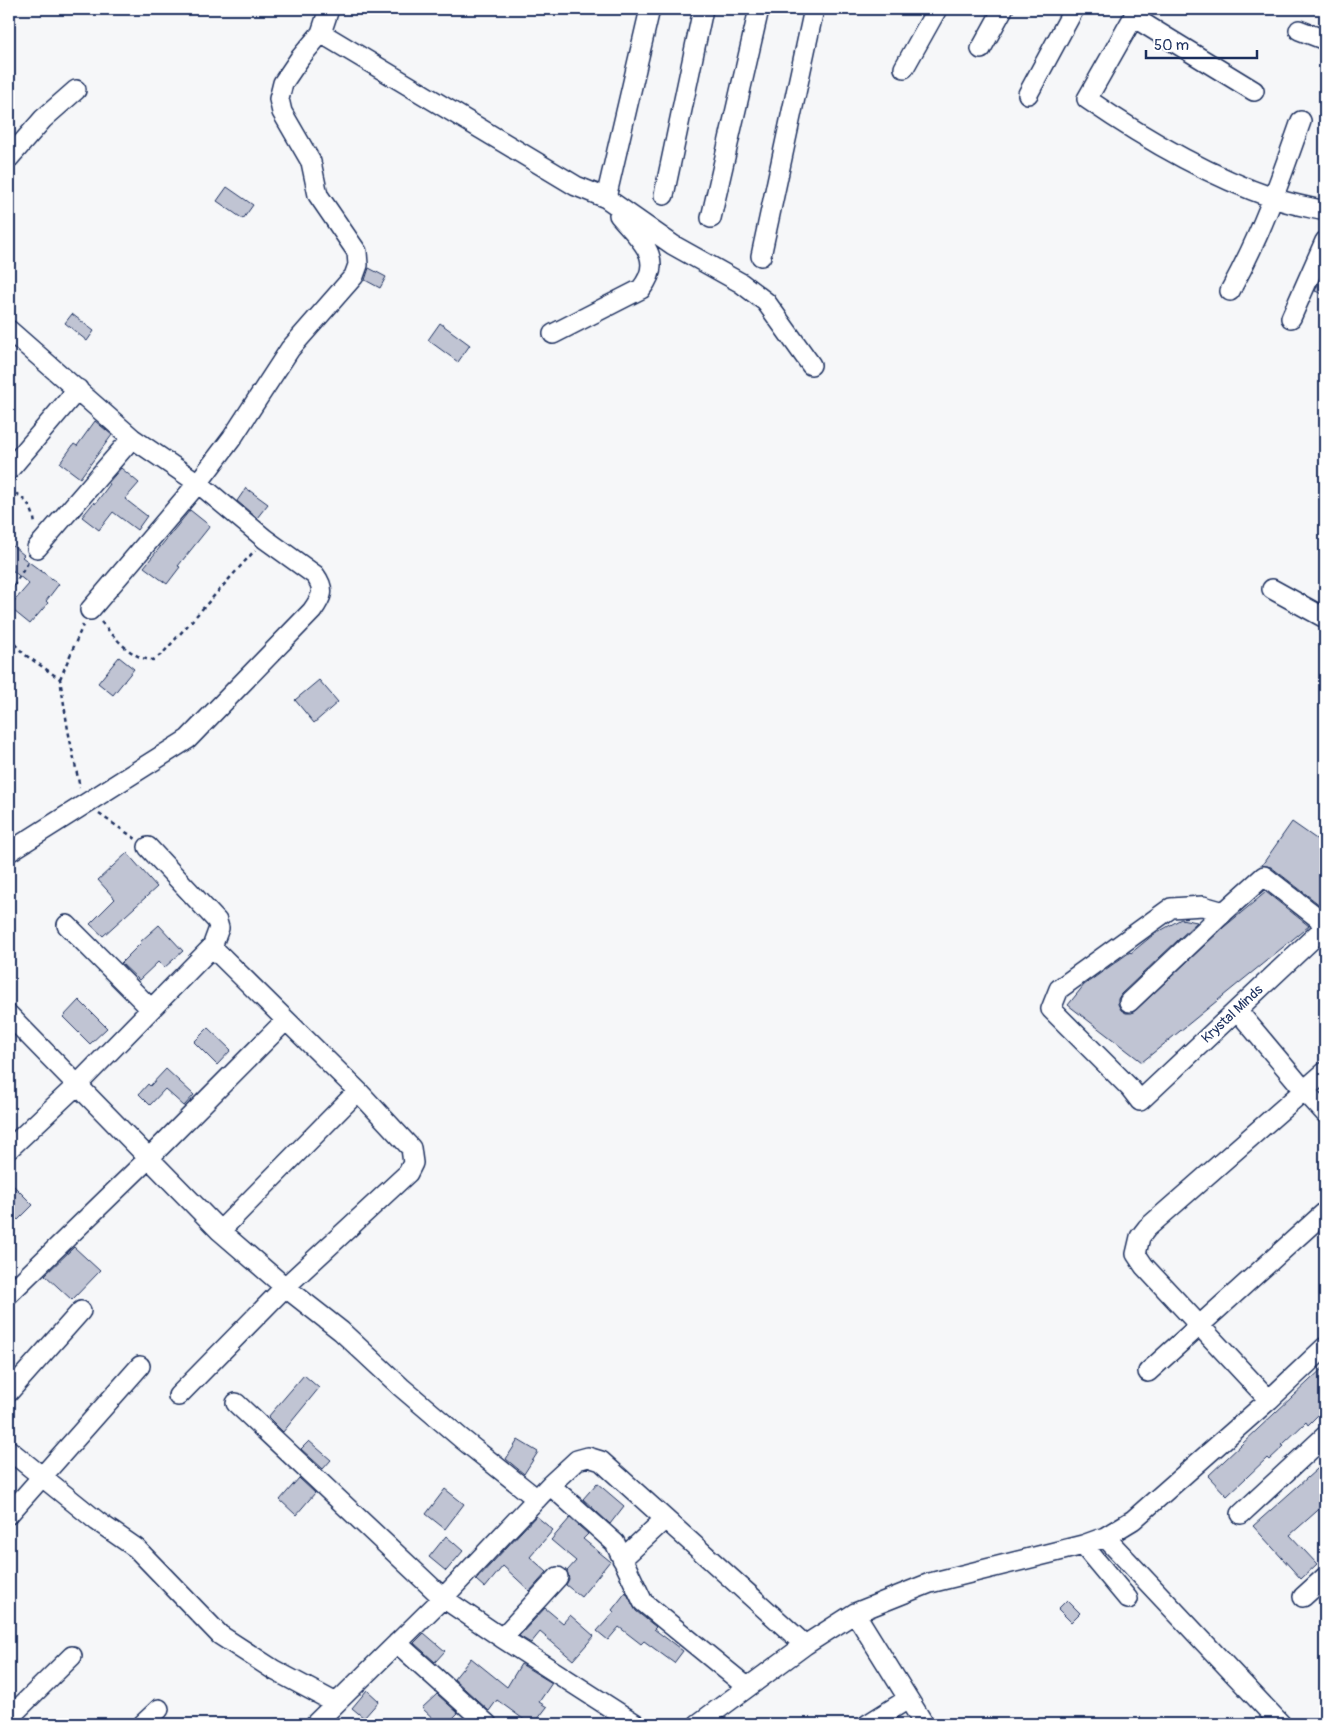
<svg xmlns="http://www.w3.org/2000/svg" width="1334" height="1733" font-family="Pangolin,sans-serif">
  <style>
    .building { fill: #c0c4d3; stroke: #1b2f5e }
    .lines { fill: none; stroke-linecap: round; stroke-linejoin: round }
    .minor-casing { stroke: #1b2f5e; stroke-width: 22 }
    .path { stroke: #1b2f5e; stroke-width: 2.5; stroke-dasharray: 4 4; stroke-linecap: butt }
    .minor { stroke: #fff; stroke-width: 19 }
    .labels { text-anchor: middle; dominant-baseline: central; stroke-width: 5; stroke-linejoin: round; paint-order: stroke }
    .street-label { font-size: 14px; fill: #1b2f5e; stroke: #fff }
  </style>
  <rect width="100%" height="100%" fill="#f6f7f9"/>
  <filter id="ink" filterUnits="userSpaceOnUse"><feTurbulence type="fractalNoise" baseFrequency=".02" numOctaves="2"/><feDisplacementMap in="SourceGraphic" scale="10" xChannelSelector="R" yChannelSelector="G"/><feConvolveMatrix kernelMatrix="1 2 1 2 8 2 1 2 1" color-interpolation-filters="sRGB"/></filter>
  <g filter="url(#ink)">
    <path class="building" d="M227 187 253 205 243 219 217 201Z
      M369 268 386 277 380 288 365 280Z
      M1325 268V295L1315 291Z
      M72 314 94 331 87 341 65 323Z
      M440 323 470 345 458 362 428 340Z
      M95 421 112 435 80 478 60 463 74 444 77 446Z
      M121 468 139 483 125 499 147 516 137 530 113 512 99 530 82 517 94 502 95 504 110 484 108 483Z
      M246 488 268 504 257 518 237 501Z
      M190 510 210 526 178 566 180 567 167 584 144 567Z
      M9 543 24 555 22 557 59 584 46 601 48 603 30 624 9 607 29 584 12 570 9 573Z
      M119 657 134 669 113 695 98 683Z
      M319 680 338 702 314 723 295 700Z
      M1292 822 1325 845V909L1271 867 1262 865Z
      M127 853 157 887 103 936 90 924 115 899 98 880Z
      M1266 892 1309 926 1142 1062 1068 1005 1084 985 1130 952 1131 953 1153 935 1181 919 1197 922 1121 994 1118 999V1004L1121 1010 1126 1013H1132L1136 1010 1224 927Z
      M159 925 183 951 164 968 158 962 139 980 121 963 141 943 140 942Z
      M79 1000 107 1028 90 1044 63 1017Z
      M208 1028 231 1050 217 1065 194 1042Z
      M166 1069 194 1095 184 1106 165 1089 150 1105 139 1094 148 1084 150 1086Z
      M9 1181 33 1205 18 1220 9 1211Z
      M74 1247 100 1271 72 1300 45 1275Z
      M1325 1366V1408L1308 1425 1306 1422 1282 1445 1284 1446 1269 1460 1267 1458 1227 1496 1208 1476Z
      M304 1375 319 1388 283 1432 268 1417Z
      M518 1440 538 1452 524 1474 506 1459Z
      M309 1441 331 1460 323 1469 301 1449Z
      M1325 1462V1504L1290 1535 1317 1564 1301 1579 1253 1526Z
      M299 1478 315 1493 296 1515 280 1500Z
      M597 1483 624 1506 610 1524 583 1499Z
      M445 1489 464 1504 445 1529 426 1514Z
      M536 1516 553 1530 530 1557 547 1572 530 1591 503 1566 485 1588 476 1580Z
      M570 1518 588 1534 583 1539 610 1561 581 1597 566 1585 569 1579 567 1571 576 1561 551 1540Z
      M446 1536 463 1551 446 1571 429 1557Z
      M626 1592 636 1611 656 1627 654 1629 683 1651 674 1663 644 1641 641 1644 619 1627 608 1640 597 1631 614 1612 612 1610Z
      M1067 1600 1080 1613 1071 1622 1058 1609Z
      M545 1608 563 1623 570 1615 594 1636 573 1660 540 1632 531 1643 519 1636Z
      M424 1633 445 1651 435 1662 414 1643Z
      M471 1658 507 1687 521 1664 552 1683 539 1702 547 1707 534 1724H530L497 1700 489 1711 454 1679Z
      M367 1690 379 1701 364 1718 352 1708Z
      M437 1694 458 1713 447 1724H439L422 1708Z"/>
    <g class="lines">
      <g class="minor-casing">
        <path id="minor" d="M1138 9 1087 99C1145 139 1207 175 1273 198 1290 204 1308 207 1325 211
          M1133 17 1254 91
          M1299 30 1325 40
          M321 33 576 186 606 198 673 245 741 283 766 302 811 365
          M981 49 1003 9
          M904 68 937 9
          M1028 94 1074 9
          M9 158 43 119 76 90
          M664 195 703 9
          M606 198 650 9
          M711 218 759 9
          M761 256 814 9
          M1230 291C1261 235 1280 181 1301 121
          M1291 318 1325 241
          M9 330 132 438 198 483 265 539 315 575C326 590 322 597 312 611L188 739 9 852
          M553 334 641 289C666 258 639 239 619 215
          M9 470 78 389
          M37 548 132 438
          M1272 589 1325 618
          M90 610 198 483 232 438 290 349 354 276 358 265 357 252 318 195 311 162 282 112 279 99 283 83 300 58 321 33 329 9
          M1264 876 1318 918 1324 928 1140 1101 1130 1088 1051 1009 1059 989 1171 908 1203 906 1224 912Z
          M67 925 151 1009
          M1129 1002 1224 912
          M1237 1010 1304 1090 1325 1113
          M9 1015 220 1231 285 1287 341 1331 401 1387 462 1439 537 1499
          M9 1149 77 1085 212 947 219 928 217 921 148 847
          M220 1231 358 1091
          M9 1294 148 1159 286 1020
          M1148 1372 1325 1212
          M9 1392 81 1311
          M178 1396 285 1287 408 1173 413 1163 411 1148 358 1091 212 947
          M1269 1400 1144 1266 1136 1254 1140 1237 1147 1228 1325 1072
          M236 1403 443 1598 502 1638 636 1724
          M9 1450 97 1521 136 1548 220 1635 274 1670 336 1703
          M550 1485 615 1543 643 1602 747 1687
          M9 1514 140 1366
          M1241 1514 1325 1436
          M1105 1537 1281 1724
          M1083 1545 1128 1599
          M622 1559 665 1519
          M1303 1597 1325 1577
          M855 1613 924 1724
          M502 1638 558 1577
          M397 1643 487 1724
          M9 1718 72 1656
          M143 1724 159 1709
          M315 1724 443 1598 550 1485 577 1460 588 1457 601 1461 805 1645
          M698 1724 805 1645 855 1613 930 1583 1083 1545 1105 1537 1133 1520 1269 1400 1325 1347
          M868 1724 908 1699"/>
      </g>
      <path class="path" d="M9 489C25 499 33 505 35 525
        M9 593 29 561
        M101 622C116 638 131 659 153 660L163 653 255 550
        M9 638 24 654 60 679 68 730 80 788
        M60 679 83 625
        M99 814 136 839"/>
      <use href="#minor" class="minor"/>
    </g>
  </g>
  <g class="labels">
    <g class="street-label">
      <text transform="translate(1232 1014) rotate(-43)">Krystal Minds</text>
    </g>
  </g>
  <rect width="1334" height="1733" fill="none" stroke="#fff" stroke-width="30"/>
  <rect x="15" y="15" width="1304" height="1703" fill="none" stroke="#1b2f5e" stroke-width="2" filter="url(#ink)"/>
  <path d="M1146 50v8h111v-8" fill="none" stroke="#1b2f5e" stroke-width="2.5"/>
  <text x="1154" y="50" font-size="15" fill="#1b2f5e" stroke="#ffffff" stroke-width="4" paint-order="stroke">50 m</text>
</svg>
